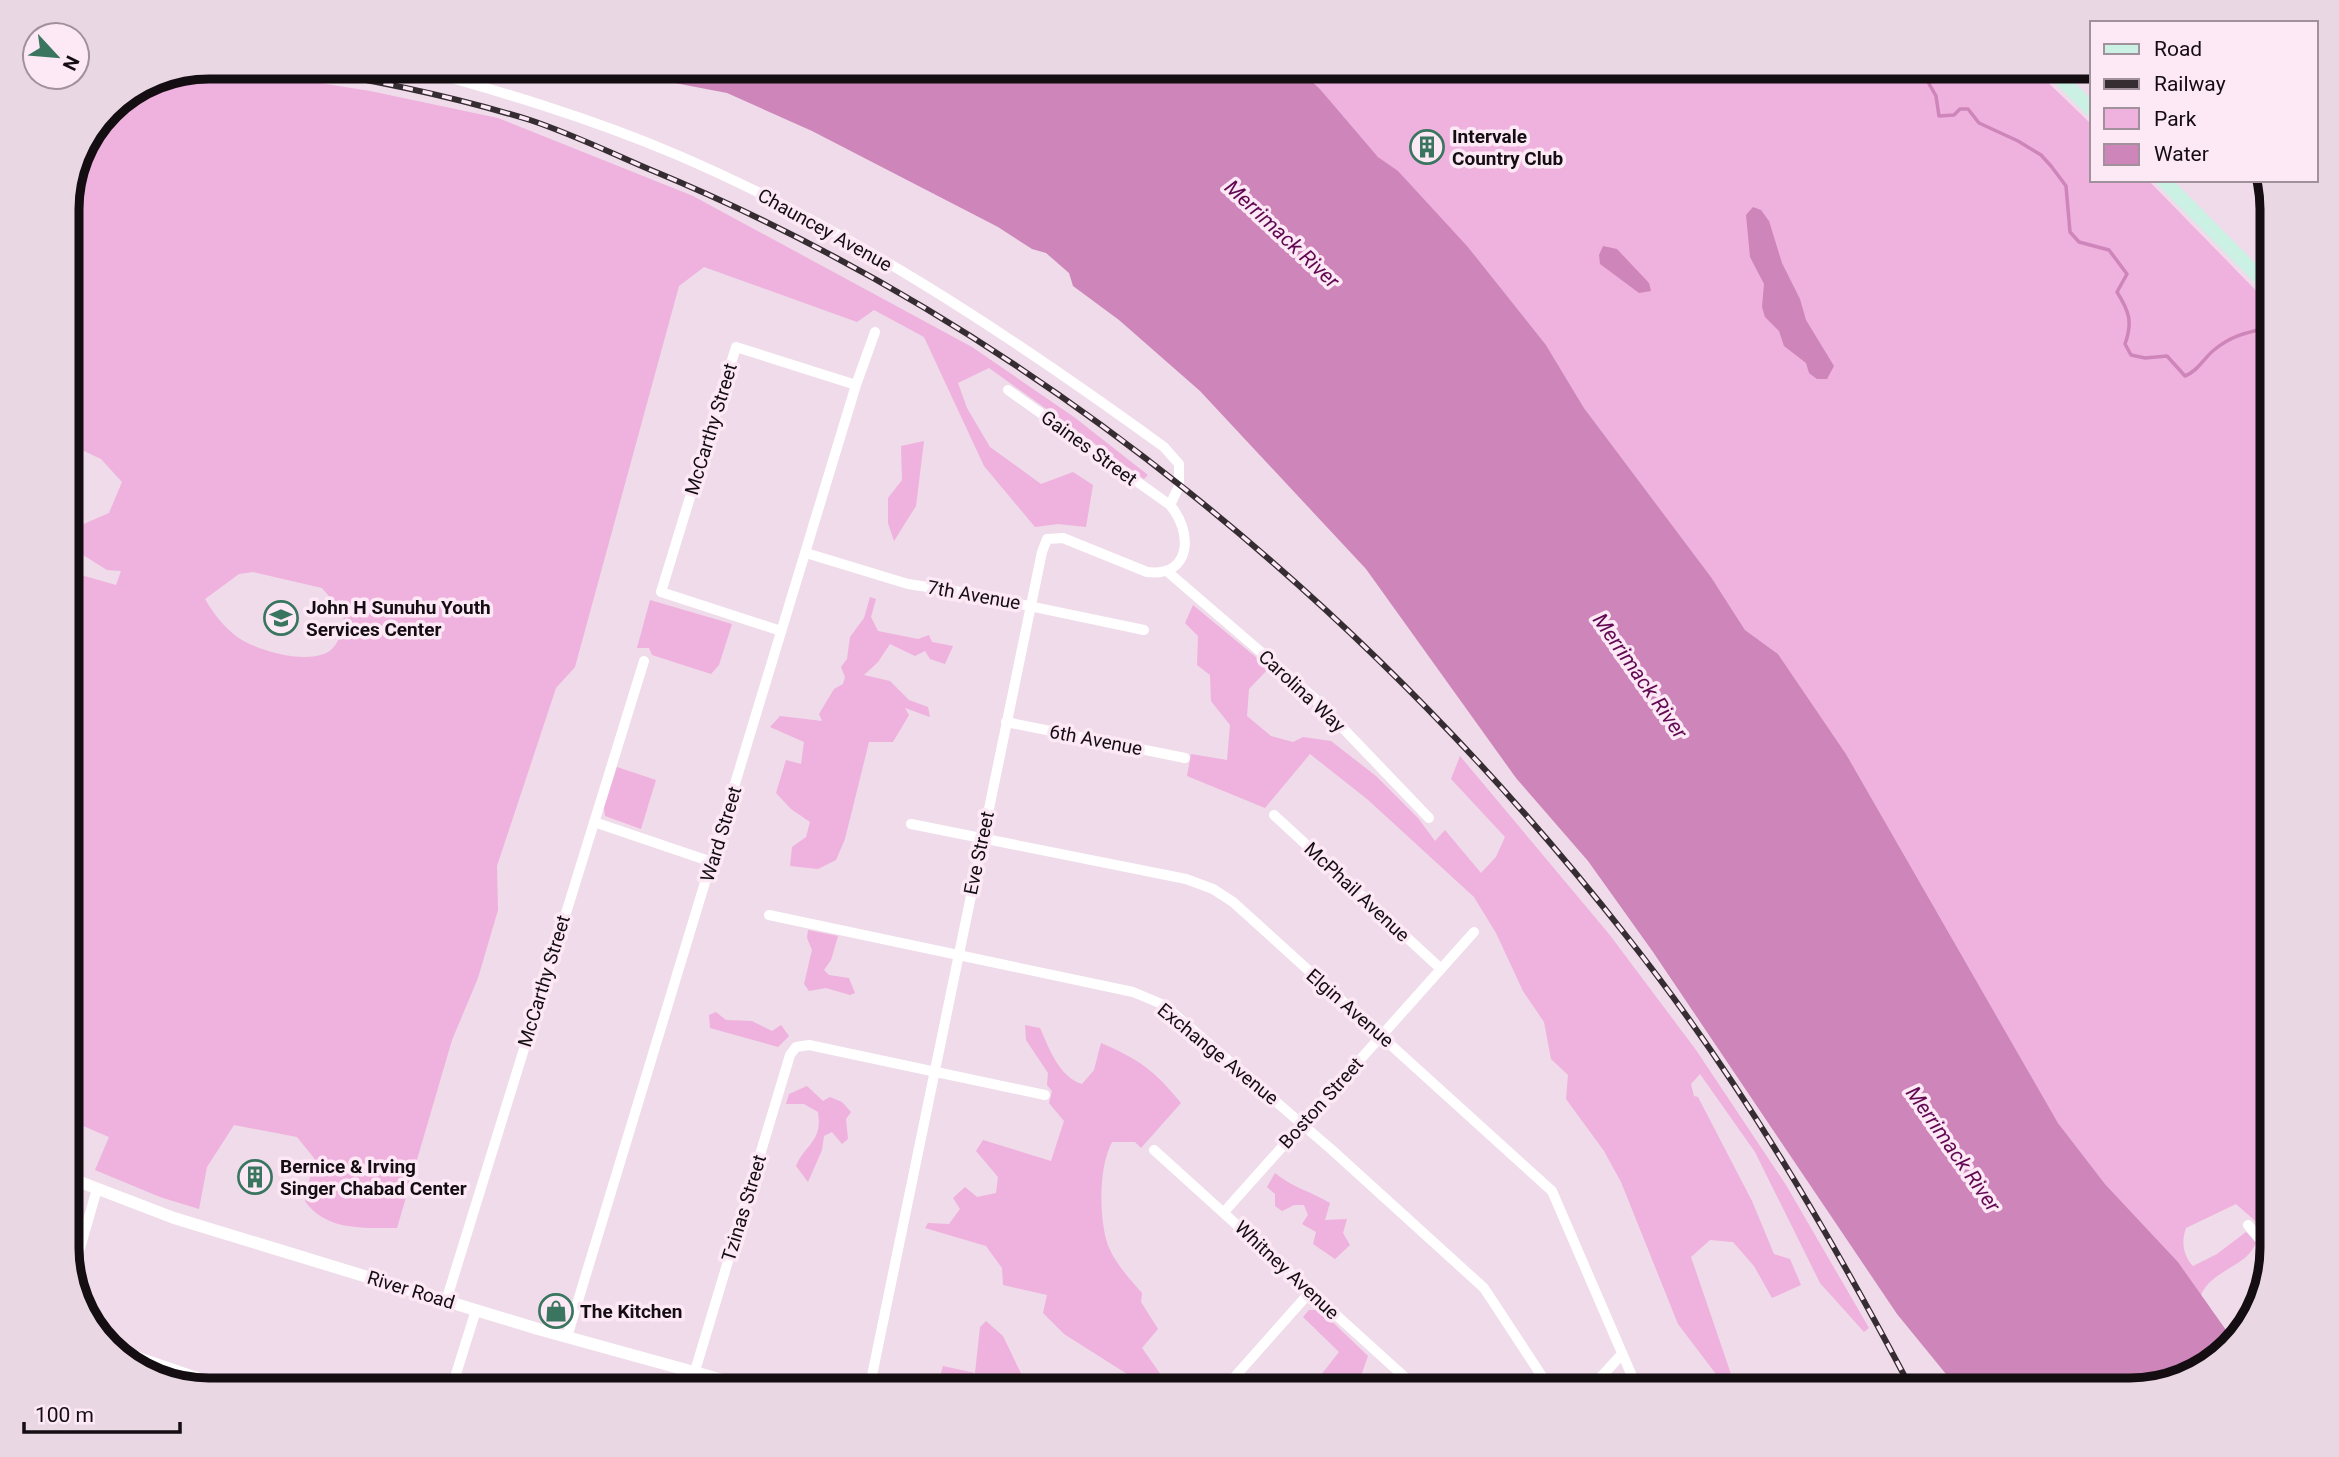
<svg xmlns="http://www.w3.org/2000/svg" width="2339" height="1457" font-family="Roboto,sans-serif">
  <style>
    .green { fill: #efb1dd; fill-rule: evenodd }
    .water { fill: #ce86ba }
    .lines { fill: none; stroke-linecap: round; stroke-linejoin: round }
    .stream { stroke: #ce86ba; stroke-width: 3.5 }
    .minor { stroke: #fff; stroke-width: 10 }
    .tertiary { stroke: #fff; stroke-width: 12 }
    .secondary { stroke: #caf1e4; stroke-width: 14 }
    .rail-casing { stroke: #362d33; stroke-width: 6 }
    .rail { stroke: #fde9f6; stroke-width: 3.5; stroke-dasharray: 10; stroke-linecap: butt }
    .labels { text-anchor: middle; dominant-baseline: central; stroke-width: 7; stroke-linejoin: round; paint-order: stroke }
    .poi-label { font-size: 19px; font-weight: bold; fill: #140d12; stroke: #fde9f6; text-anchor: start }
    .street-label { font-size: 19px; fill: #140d12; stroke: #fde9f6 }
    .water-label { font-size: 21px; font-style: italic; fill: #610851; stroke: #fde9f6 }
    .rim { fill: none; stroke: #140d12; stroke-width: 9 }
  </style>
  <rect width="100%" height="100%" fill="#efdbe9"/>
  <path class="green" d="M1296 67H2032L2092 125V180H2148L2272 307V1071L2270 1082 2272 1238 2270 1240 2261 1226 2236 1204 2186 1228C2181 1241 2183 1256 2193 1266L2217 1254 2246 1232 2256 1242C2248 1267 2212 1269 2201 1295L2178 1262 2105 1184 2058 1123 1846 754 1778 654 1745 630 1711 577 1584 408 1546 345 1468 247 1398 172 1378 157 1320 89Z
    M196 69 264 74 370 91 498 118 693 196 972 347 1074 417 1148 475 1144 479 989 368 958 383 967 408 990 447 1041 484 1073 472 1093 485 1086 527 1058 524 1035 527 984 466 924 337 874 310 857 322 704 267 679 286 575 667 556 688 497 866 498 910 478 978 452 1040 397 1228C365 1228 325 1231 305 1201L314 1158 297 1137 234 1125 207 1167 199 1209 160 1197 95 1170 109 1137 69 1120 79 1097 67 1092V571L116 585 121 571 107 570 67 545V525L79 526 109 513 122 482 101 459 67 443V200L77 154 108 108 155 77ZM253 572 322 588 344 614C343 626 341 640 332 649 313 667 255 651 236 636 223 626 213 613 205 599L239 574Z
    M924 441 916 506 894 541 888 523V498L902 480 901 446Z
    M870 597 876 599 871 617 878 631 918 639 929 635 932 642 953 646 945 664 930 659 925 651 915 656 890 644 878 662 864 675 890 681 909 700 928 707 930 717 905 708 909 715 893 742H869L845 839 836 860 818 869 790 866 792 847 806 837 810 822 791 809 776 793 786 760 801 764 804 742 770 727 780 716 822 721 819 714 834 689 843 684 845 677 841 667 847 659 850 637 864 618Z
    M650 600 732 624 719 665 711 674 652 655 649 648H637Z
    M1193 605 1269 668 1249 689 1247 716 1271 736 1293 742 1303 737 1331 741 1376 776 1418 818 1435 841 1445 830 1481 873 1496 857 1505 837 1451 779 1460 756 1609 934 1696 1050 1786 1185 1869 1328 1864 1332 1820 1283 1755 1152 1700 1074 1691 1084 1694 1096 1698 1097 1752 1201 1774 1254 1790 1259 1801 1285 1772 1298 1754 1266 1733 1242 1710 1240 1691 1257 1732 1377 1742 1390H1728L1678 1324 1621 1182 1604 1151 1566 1099 1568 1075 1551 1059 1544 1022 1523 991 1496 933 1474 897 1367 799 1310 754 1265 808 1187 776 1191 754 1227 760 1230 725 1211 701 1210 675 1197 665 1198 636 1185 623Z
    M617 767 656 780 641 829 605 816 604 808Z
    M808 930 838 936 831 960 824 970 829 975 849 978 855 993 850 995 826 988 809 991 804 984 812 950 807 938Z
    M716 1012 726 1020 752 1021 772 1031 781 1025 789 1036 778 1047 710 1028 709 1015Z
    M1025 1025 1040 1028C1049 1048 1059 1077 1082 1084L1094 1070 1101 1043C1140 1060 1154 1070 1181 1103L1141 1148 1135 1142H1112C1099 1167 1099 1211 1106 1239 1111 1259 1129 1278 1142 1293L1141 1302 1158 1329 1142 1348 1164 1379 1184 1385 1188 1390H1141L1135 1379 1064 1334 1043 1313 1047 1295 1003 1285 1002 1268 986 1246 925 1228 928 1223 949 1224 960 1209 953 1198 965 1187 977 1197 996 1193 998 1177 976 1151 983 1140 1051 1161 1064 1121 1049 1103 1052 1091 1047 1085 1048 1073 1026 1040Z
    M807 1086 823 1101 830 1097 842 1102 851 1112 846 1119 848 1139 842 1144 832 1132 824 1136 822 1150 808 1182 796 1166C805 1144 823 1142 818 1112L804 1104H786L789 1094Z
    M1275 1173C1291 1187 1312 1192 1330 1203L1325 1220 1347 1219 1343 1233 1350 1245 1335 1259 1313 1244 1316 1232 1302 1224 1308 1215 1304 1205H1294L1282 1211 1275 1206V1194L1267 1187Z
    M1309 1310H1320L1368 1356 1356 1390H1327L1317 1380 1339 1352 1303 1317Z
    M986 1321 1003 1336 1029 1390H940L937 1385 943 1366 975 1373 980 1327Z"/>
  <path class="water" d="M591 67H1296L1320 89 1378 157 1398 171 1468 247 1546 345 1584 408 1711 577 1745 630 1778 654 1846 754 2058 1123 2105 1184 2178 1262 2233 1340 2202 1371 2131 1390H1959L1897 1314 1653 952 1588 861 1516 778 1366 569 1200 391 1119 320 1073 286 1069 273 1046 253 1032 249 998 227 812 131 727 93Z
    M1753 207 1761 210 1769 221 1782 263 1800 299 1806 320 1834 366 1827 379H1817L1809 373 1806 363 1784 346 1779 331 1765 317 1762 307 1764 284 1750 257 1746 215Z
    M1603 246 1617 249 1649 283 1651 291 1639 293 1600 264 1599 255Z"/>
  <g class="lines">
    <path class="stream" d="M1919 66 1936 96 1939 116 1954 115 1960 109H1968L1979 123 2018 141 2041 155 2051 166 2066 186 2070 232 2079 242 2109 250 2127 274 2117 292C2129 311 2133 322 2125 344L2131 355 2145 358 2167 356 2185 376C2198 371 2204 358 2214 350 2233 334 2250 332 2272 327"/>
    <path class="minor" d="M409 66C499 91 588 117 675 154 849 228 1011 336 1164 447L1179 464V486L1170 505C1193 532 1192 577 1147 572L1063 538 1047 539 1042 552 869 1390
      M1008 390 1170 505
      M806 553 908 584 967 593 1144 630
      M1168 572 1313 697 1429 818
      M781 631 661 592 736 347 856 385
      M1006 722 1185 758
      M1274 815 1441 969
      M594 822 712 862
      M911 824 1186 879 1213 889 1233 902 1552 1191 1638 1390
      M769 915 1133 992 1164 1005 1332 1150 1484 1288 1551 1390
      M1154 1150 1419 1390
      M1224 1212 1474 932
      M2248 1225 2271 1253
      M72 1276 97 1189
      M446 1301 644 661
      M567 1337 856 385 875 332
      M115 1349 235 1390
      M695 1371 790 1055 796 1047 809 1045 1045 1095
      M1232 1381 1243 1390
      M451 1390 476 1310
      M1223 1390 1310 1292
      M1589 1390 1622 1354"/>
    <path class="tertiary" d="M67 1177 174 1218 538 1329 759 1390"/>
    <path class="secondary" d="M2048 66 2092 110
      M2163 180 2272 290"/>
    <g class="rail-casing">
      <path id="rail" d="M285 66C369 79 449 95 530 120 572 134 611 153 651 170 1036 329 1372 612 1628 938 1739 1078 1829 1233 1912 1390"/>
    </g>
    <use href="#rail" class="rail"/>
  </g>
  <defs>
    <g id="building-ring" transform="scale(1.75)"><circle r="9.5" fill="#fde9f6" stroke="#39755f" stroke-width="1.5"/><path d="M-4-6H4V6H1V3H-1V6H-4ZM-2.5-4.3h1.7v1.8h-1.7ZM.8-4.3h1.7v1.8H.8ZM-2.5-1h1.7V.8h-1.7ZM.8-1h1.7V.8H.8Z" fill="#39755f"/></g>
    <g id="school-ring" transform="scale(1.75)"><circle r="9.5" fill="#fde9f6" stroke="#39755f" stroke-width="1.5"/><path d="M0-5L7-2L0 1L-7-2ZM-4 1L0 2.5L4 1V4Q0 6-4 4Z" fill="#39755f"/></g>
    <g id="shop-ring" transform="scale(1.75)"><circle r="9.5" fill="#fde9f6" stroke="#39755f" stroke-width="1.5"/><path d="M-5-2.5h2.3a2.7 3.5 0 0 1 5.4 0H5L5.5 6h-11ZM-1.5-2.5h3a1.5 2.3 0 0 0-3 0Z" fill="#39755f"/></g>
  </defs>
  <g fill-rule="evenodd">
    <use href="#building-ring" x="1427" y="147"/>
    <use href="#school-ring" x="281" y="618"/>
    <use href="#building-ring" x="255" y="1177"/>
    <use href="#shop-ring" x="556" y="1311"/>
  </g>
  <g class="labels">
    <g class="poi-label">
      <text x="1452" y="136">Intervale<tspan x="1452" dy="22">Country Club</tspan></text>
      <text x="306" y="607">John H Sunuhu Youth<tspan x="306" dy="22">Services Center</tspan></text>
      <text x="280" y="1166">Bernice &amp; Irving<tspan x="280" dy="22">Singer Chabad Center</tspan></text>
      <text x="580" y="1311">The Kitchen</text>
    </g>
    <g class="street-label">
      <text transform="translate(825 230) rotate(29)">Chauncey Avenue</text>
      <text transform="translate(711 429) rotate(-73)">McCarthy Street</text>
      <text transform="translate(1089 448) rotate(36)">Gaines Street</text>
      <text transform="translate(974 595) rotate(10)">7th Avenue</text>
      <text transform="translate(1302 691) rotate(43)">Carolina Way</text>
      <text transform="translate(1096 740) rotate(11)">6th Avenue</text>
      <text transform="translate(721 834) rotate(-73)">Ward Street</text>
      <text transform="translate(979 853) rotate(-78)">Eve Street</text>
      <text transform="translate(1357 892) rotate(43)">McPhail Avenue</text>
      <text transform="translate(544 981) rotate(-73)">McCarthy Street</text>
      <text transform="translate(1350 1008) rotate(41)">Elgin Avenue</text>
      <text transform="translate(1218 1054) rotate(39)">Exchange Avenue</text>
      <text transform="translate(1321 1103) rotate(-48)">Boston Street</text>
      <text transform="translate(744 1208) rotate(-73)">Tzinas Street</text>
      <text transform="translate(1287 1270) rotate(43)">Whitney Avenue</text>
      <text transform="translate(411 1290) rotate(17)">River Road</text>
    </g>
    <g class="water-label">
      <text transform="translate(1282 234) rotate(43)">Merrimack River</text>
      <text transform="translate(1640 676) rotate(55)">Merrimack River</text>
      <text transform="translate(1953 1149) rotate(55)">Merrimack River</text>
    </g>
  </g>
  <path d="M0 0H2339V1457H0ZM209 79H2130A130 130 0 0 1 2260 209V1248A130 130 0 0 1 2130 1378H209A130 130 0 0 1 79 1248V209A130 130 0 0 1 209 79Z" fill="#ead7e4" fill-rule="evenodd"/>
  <path class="rim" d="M209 79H2130A130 130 0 0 1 2260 209V1248A130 130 0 0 1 2130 1378H209A130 130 0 0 1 79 1248V209A130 130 0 0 1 209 79Z"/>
  <rect x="2090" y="21" width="228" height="161" fill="#fde9f6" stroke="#a0919b" stroke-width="2"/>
  <rect x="2104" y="44" width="35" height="10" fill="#caf1e4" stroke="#a0919b" stroke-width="2"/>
  <text x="2154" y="56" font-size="21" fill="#140d12">Road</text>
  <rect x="2104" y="79" width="35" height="10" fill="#362d33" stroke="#a0919b" stroke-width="2"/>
  <text x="2154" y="91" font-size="21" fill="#140d12">Railway</text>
  <rect x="2104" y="108" width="35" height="21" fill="#efb1dd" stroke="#a0919b" stroke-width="2"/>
  <text x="2154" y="126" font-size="21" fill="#140d12">Park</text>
  <rect x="2104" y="144" width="35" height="21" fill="#ce86ba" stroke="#a0919b" stroke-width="2"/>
  <text x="2154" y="161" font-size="21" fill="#140d12">Water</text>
  <g transform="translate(56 56) rotate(116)"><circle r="33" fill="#fde9f6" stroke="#a0919b" stroke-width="2"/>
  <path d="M0-5L12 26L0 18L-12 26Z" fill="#39755f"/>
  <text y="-10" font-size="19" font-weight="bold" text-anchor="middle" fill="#140d12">N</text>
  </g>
  <path d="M24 1422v10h156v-10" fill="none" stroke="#140d12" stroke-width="3.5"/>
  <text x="35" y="1422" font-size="21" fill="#140d12" stroke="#fde9f6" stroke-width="5" paint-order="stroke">100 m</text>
</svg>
